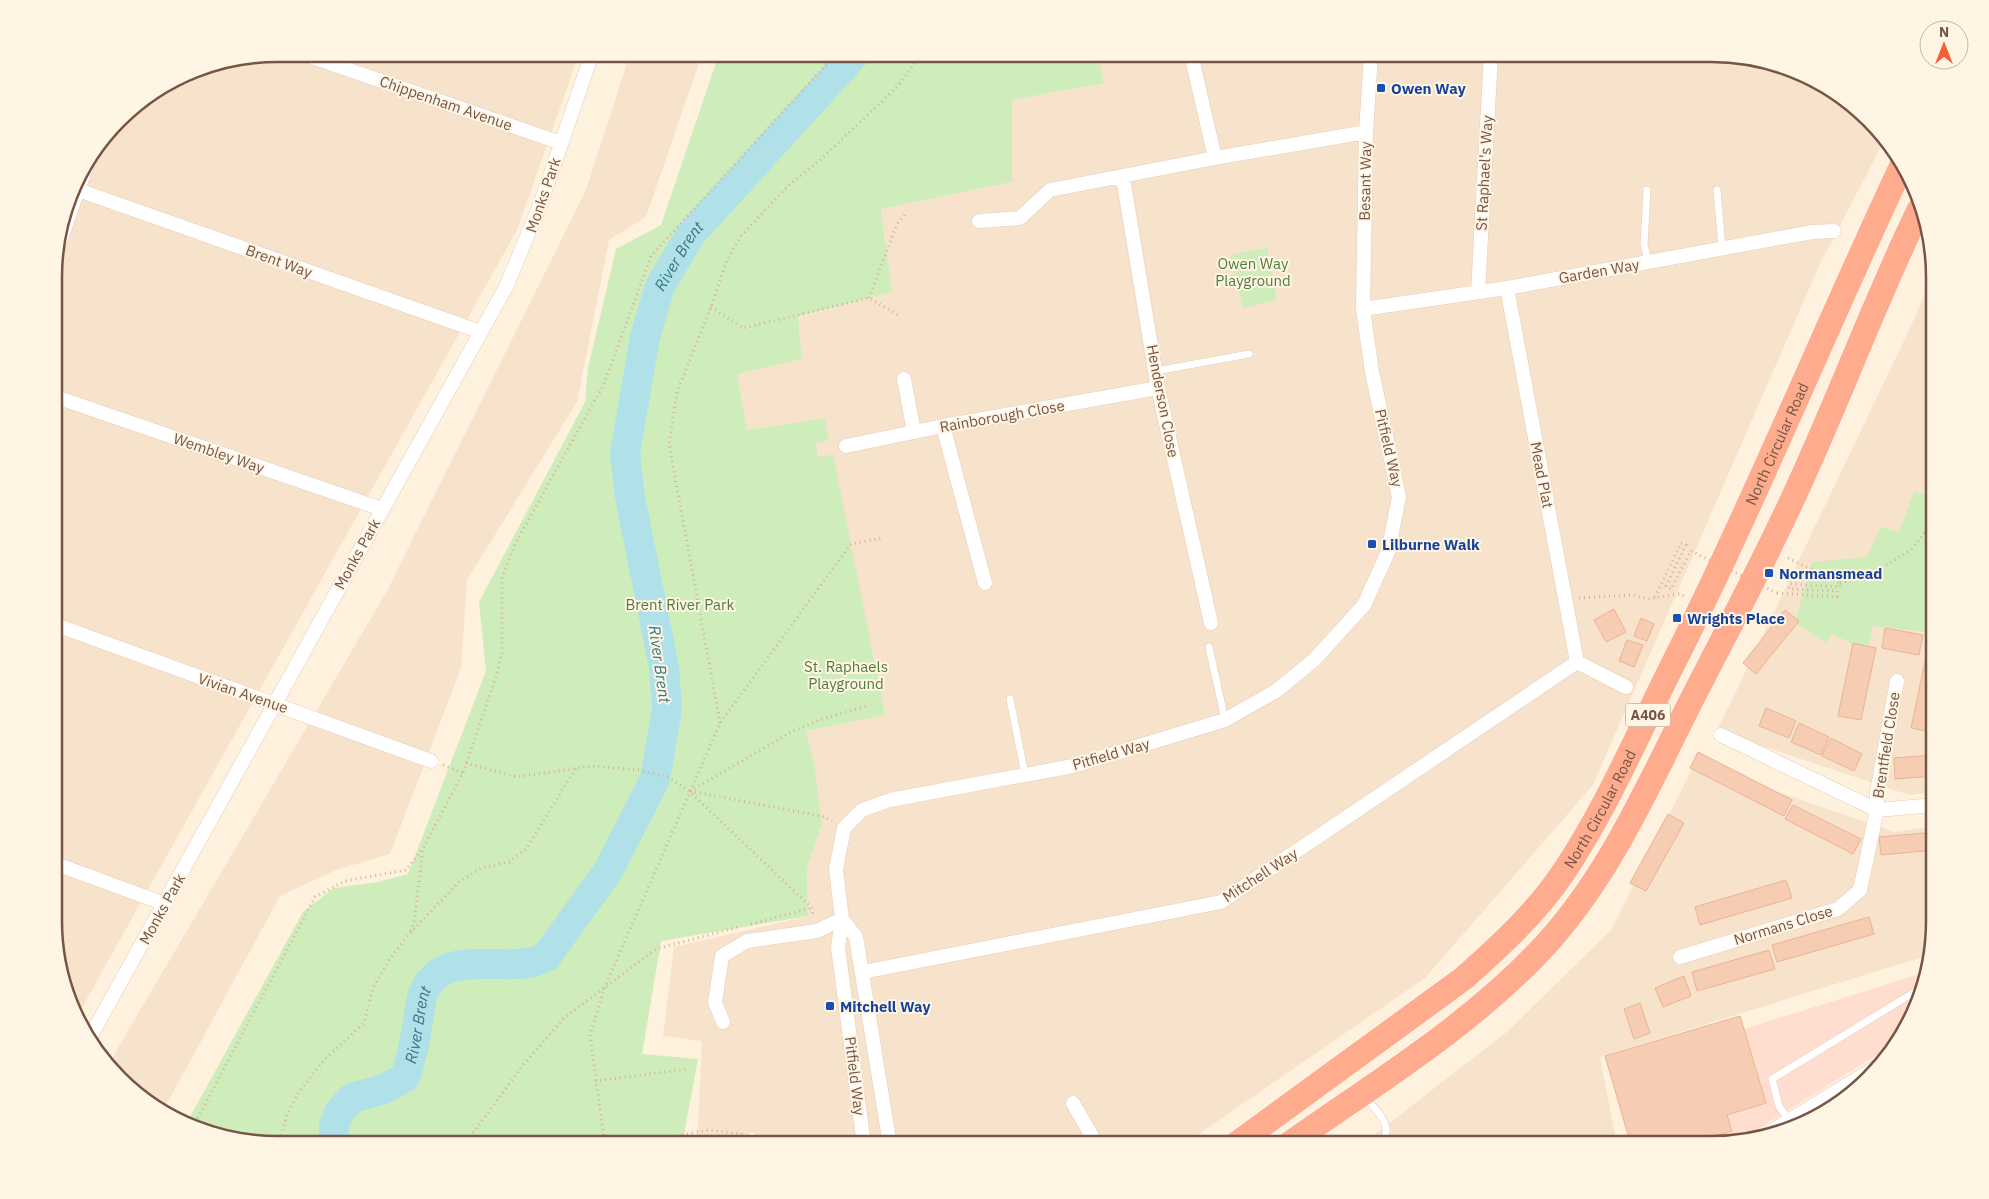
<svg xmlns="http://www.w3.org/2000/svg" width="1989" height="1199" font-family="'IBM Plex Sans',sans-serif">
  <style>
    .residential { fill: #f7e3cb }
    .commercial { fill: #ffded0 }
    .green { fill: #cfecbb }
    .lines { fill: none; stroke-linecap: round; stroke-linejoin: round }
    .river { stroke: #b0e1e9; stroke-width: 30 }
    .building { fill: #f6cdb2; stroke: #eab391 }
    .lane-casing { stroke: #e3cdb9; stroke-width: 8 }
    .street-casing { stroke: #e3cdb9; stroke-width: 15 }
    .highway-casing { stroke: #fff; stroke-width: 26 }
    .path { stroke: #dab096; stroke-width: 3; stroke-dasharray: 1 4; stroke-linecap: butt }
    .lane { stroke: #fff; stroke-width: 7 }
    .street { stroke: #fff; stroke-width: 14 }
    .highway { stroke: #ffab8d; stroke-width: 25 }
    .path-bridge { stroke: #dab096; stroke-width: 3; stroke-dasharray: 1 4; stroke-linecap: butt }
    .transit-dot { fill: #1a4fb4; stroke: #fff5e5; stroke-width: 2 }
    .labels { text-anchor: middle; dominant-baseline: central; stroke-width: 4; stroke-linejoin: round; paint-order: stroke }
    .shield { fill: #fff5e5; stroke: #9f8574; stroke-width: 1 }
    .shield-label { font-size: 14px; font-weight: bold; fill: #765544 }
    .transit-label { font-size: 15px; font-weight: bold; fill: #164399; stroke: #fff5e5; text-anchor: start }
    .street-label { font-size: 15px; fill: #765544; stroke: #fff5e5 }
    .park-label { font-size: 15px; fill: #4e7d3a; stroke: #fff5e5 }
    .water-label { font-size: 16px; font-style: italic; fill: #397884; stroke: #fff5e5 }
    .rim { fill: none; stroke: #765544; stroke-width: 2.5 }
  </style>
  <rect width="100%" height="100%" fill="#fef1dd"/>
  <path class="residential" d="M277 54H579L517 230 79 1013 56 951V248L77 178 130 109 192 71Z
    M630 54H702L646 217 609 240 577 402 467 580 461 668 390 854 336 870 280 896 162 1113 109 1063 387 591 586 190Z
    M1098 54H1712L1770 61 1824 84 1870 119 1885 139 1819 266 1593 785 1425 978 1183 1145H697L702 1041 663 1036 674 947 808 916 807 868 822 824 815 767 806 731 885 715 832 454 818 457 816 443 825 418 747 430 737 374 802 359 798 318 892 292 881 209 1012 182V100L1104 83Z
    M1935 270V792L1909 795 1717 731 1911 326Z
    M1695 763 1894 832 1935 826V936L1929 955 1600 1057 1617 1145H1361L1508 1031 1611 930Z"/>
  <path class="commercial" d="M1923 973 1905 1034 1901 1040 1737 1142 1726 1145H1633L1620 1068Z"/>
  <path class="green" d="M719 54H1098L1104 83 1012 100V182L881 209 892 292 798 317 802 359 737 374 747 430 825 418 829 440 816 443 818 457 833 454 885 715 806 731 815 767 822 824 807 868 808 916 661 941 642 1054 698 1059 682 1145H277L219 1138 186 1124 303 912 334 888 378 882 408 874 486 671 479 602 585 402 588 368 616 249 661 225Z
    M1267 248 1277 300 1243 308 1230 255Z
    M1914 492 1935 496V633L1873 626 1867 651 1832 634 1826 643 1795 623 1812 562 1867 557 1881 527 1899 532Z"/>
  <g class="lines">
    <path class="river" id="s1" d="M334 1145V1126L339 1112 352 1098 384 1089 405 1077C412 1059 415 1041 418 1021 420 1012 420 1000 424 991 447 944 509 977 546 957L608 871 655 779 667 709 664 667 630 497 625 453 645 337 660 286 691 234 855 54"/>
  </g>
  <path class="building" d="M1614 609 1626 632 1606 642 1594 620Z
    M1785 610 1799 621 1756 674 1743 663Z
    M1641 618 1654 624 1647 641 1634 636Z
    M1885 628 1923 635 1919 655 1882 648Z
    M1627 640 1643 645 1634 667 1619 661Z
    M1853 643 1876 648 1861 720 1838 716Z
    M1926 657 1935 659V714L1931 732 1911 728Z
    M1766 708 1796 721 1789 738 1759 726Z
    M1799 723 1829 737 1821 755 1791 742Z
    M1831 738 1862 754 1854 771 1822 756Z
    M1698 752 1792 800 1784 816 1690 768Z
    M1935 755V776L1895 779 1894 758Z
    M1793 805 1861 839 1853 854 1785 819Z
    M1668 814 1684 823 1646 891 1630 883Z
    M1935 832V850L1881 855 1879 837Z
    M1786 880 1792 898 1700 925 1695 907Z
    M1869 917 1874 934 1777 962 1772 945Z
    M1769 950 1775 969 1697 991 1692 972Z
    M1684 976 1691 996 1663 1007 1655 988Z
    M1640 1003 1650 1033 1634 1039 1624 1009Z
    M1740 1016 1766 1103 1727 1115 1732 1131 1696 1142 1697 1145H1631L1605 1056Z"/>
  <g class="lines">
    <g class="lane-casing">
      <path id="lane" d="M1647 190 1644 244 1648 262
        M1717 190 1722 248
        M1156 371 1249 354
        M1209 647 1225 720
        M1010 699 1025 775
        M1365 1097C1377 1111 1396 1127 1380 1145
        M1790 1122 1779 1106 1772 1079 1918 990
        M751 1145 752 1136"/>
    </g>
    <g class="street-casing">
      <path id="street" d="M303 54 561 143
        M1191 54 1215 158
        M1123 178 1158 388 1211 623
        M78 190 481 332
        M979 221 1020 218 1050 190 1215 158 1366 132
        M56 253 86 167
        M1507 288 1577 662
        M1478 292 1491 54
        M1363 309 1507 288 1812 232 1834 231
        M904 379 914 432
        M56 397 382 509
        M943 426 985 583
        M846 446 943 426 1158 388
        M56 625 431 761
        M1577 662 1626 687
        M1721 735 1877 810 1935 805
        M56 864 165 904
        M842 919 838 947 864 1145
        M1680 957 1838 909 1860 890 1877 810V792L1897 681
        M863 972 1221 902 1577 662
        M723 1022 715 1002 722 956 747 941 817 931 842 919
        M89 1039 507 285 540 205 592 54
        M1073 1103 1097 1145
        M1770 1132 1883 1063
        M890 1145 856 937 842 919 836 869 844 828 862 810 890 800 1073 766 1225 720 1276 691 1314 660 1364 605 1388 552 1399 497 1372 372 1363 309 1366 132 1371 54"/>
    </g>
    <g class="highway-casing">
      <g id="highway">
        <path id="s2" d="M1235 1145 1464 978C1500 946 1536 913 1563 873 1606 809 1636 738 1670 670 1754 504 1824 331 1903 163"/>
        <path d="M1288 1145C1371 1086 1465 1029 1536 955 1604 885 1644 795 1687 709 1720 644 1755 579 1786 513 1834 413 1871 309 1919 210"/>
      </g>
    </g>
    <path class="path" d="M869 298 897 224 907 212
      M711 307 743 328 869 298 900 316
      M1840 583 1866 577 1911 550 1935 520
      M1777 593 1837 597V591L1789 589 1790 584 1840 587V583L1786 557
      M1655 597 1681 543 1686 545 1666 586 1671 589 1691 551
      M1579 598 1632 595 1648 599 1679 594 1684 596
      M720 723 669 444 677 392 711 307 727 260 741 236 788 186 818 162 898 86 921 54
      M466 763 516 777 592 766 639 770 668 777 689 791 812 908 813 916
      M443 765 463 773
      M690 791 795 730 822 719 867 706
      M690 791 825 817 832 821
      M751 924 812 908
      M411 931 414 923 423 848
      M595 1081 688 1069
      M193 1127 315 897 345 881 406 870 423 848 463 773 497 674 502 653V577L515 544 604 384 651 256 836 54
      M279 1145 287 1114 299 1092 325 1059 364 1023 373 988 389 960 409 934 459 882 481 868 509 862 526 849 576 768
      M464 1145 524 1064 564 1018 656 949 738 927
      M605 1145 590 1035 604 989 720 723 851 544 883 538
      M628 1145 709 1130 743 1134"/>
    <use href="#lane" class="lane"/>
    <use href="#street" class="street"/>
    <use href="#highway" class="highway"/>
    <path class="path-bridge" d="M1691 551 1777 593"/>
  </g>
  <g class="transit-dot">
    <rect x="1376" y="83" width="10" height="10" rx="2.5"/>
    <rect x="1367" y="539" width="10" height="10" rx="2.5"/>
    <rect x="1764" y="568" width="10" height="10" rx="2.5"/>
    <rect x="1672" y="613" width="10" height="10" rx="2.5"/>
    <rect x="825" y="1001" width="10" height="10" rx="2.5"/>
  </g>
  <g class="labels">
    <rect class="shield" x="1625.5" y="703.5" width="45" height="23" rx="4"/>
    <g class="shield-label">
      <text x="1648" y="715">A406</text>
    </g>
    <g class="transit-label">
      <text x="1391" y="88">Owen Way</text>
      <text x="1382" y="544">Lilburne Walk</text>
      <text x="1779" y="573">Normansmead</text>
      <text x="1687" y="618">Wrights Place</text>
      <text x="840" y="1006">Mitchell Way</text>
    </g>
    <g class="street-label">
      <text transform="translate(446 103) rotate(19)">Chippenham Avenue</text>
      <text transform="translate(1484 173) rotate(-87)">St Raphael's Way</text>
      <text transform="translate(1365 181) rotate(-89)">Besant Way</text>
      <text transform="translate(543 195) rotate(-71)">Monks Park</text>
      <text transform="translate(279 261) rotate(20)">Brent Way</text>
      <text transform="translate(1599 271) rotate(-10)">Garden Way</text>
      <text transform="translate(1163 401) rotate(79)">Henderson Close</text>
      <text transform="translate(1002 416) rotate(-10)">Rainborough Close</text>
      <text stroke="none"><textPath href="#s2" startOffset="908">North Circular Road</textPath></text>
      <text transform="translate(1389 448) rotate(77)">Pitfield Way</text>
      <text transform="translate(219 453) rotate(19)">Wembley Way</text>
      <text transform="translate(1542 475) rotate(79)">Mead Plat</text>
      <text transform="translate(357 554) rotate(-61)">Monks Park</text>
      <text transform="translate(243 693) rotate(19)">Vivian Avenue</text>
      <text transform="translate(1886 745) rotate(-81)">Brentfield Close</text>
      <text transform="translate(1111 754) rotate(-16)">Pitfield Way</text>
      <text stroke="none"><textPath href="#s2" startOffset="502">North Circular Road</textPath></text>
      <text transform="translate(1260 875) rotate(-33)">Mitchell Way</text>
      <text transform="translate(162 909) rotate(-61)">Monks Park</text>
      <text transform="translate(1783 925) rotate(-17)">Normans Close</text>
      <text transform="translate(855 1076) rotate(83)">Pitfield Way</text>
    </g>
    <g class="park-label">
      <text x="1253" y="263">Owen Way<tspan x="1253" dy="17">Playground</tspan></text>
      <text x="680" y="604">Brent River Park</text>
      <text x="846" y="666">St. Raphaels<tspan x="846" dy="17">Playground</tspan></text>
    </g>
    <g class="water-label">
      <text stroke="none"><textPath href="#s1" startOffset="1078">River Brent</textPath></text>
      <text transform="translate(660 664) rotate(82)">River Brent</text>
      <text stroke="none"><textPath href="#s1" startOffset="164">River Brent</textPath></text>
    </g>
  </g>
  <path d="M0 0H1989V1199H0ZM277 62H1711A215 215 0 0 1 1926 277V921A215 215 0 0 1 1711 1136H277A215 215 0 0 1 62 921V277A215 215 0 0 1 277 62Z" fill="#fff5e5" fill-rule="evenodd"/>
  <path class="rim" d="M277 62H1711A215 215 0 0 1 1926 277V921A215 215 0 0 1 1711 1136H277A215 215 0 0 1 62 921V277A215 215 0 0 1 277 62Z"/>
  <g transform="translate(1944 45)"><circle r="24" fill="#fff5e5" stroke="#c8b5a5"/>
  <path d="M0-4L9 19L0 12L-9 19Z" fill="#f56036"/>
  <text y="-8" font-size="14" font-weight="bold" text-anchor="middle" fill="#765544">N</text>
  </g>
</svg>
